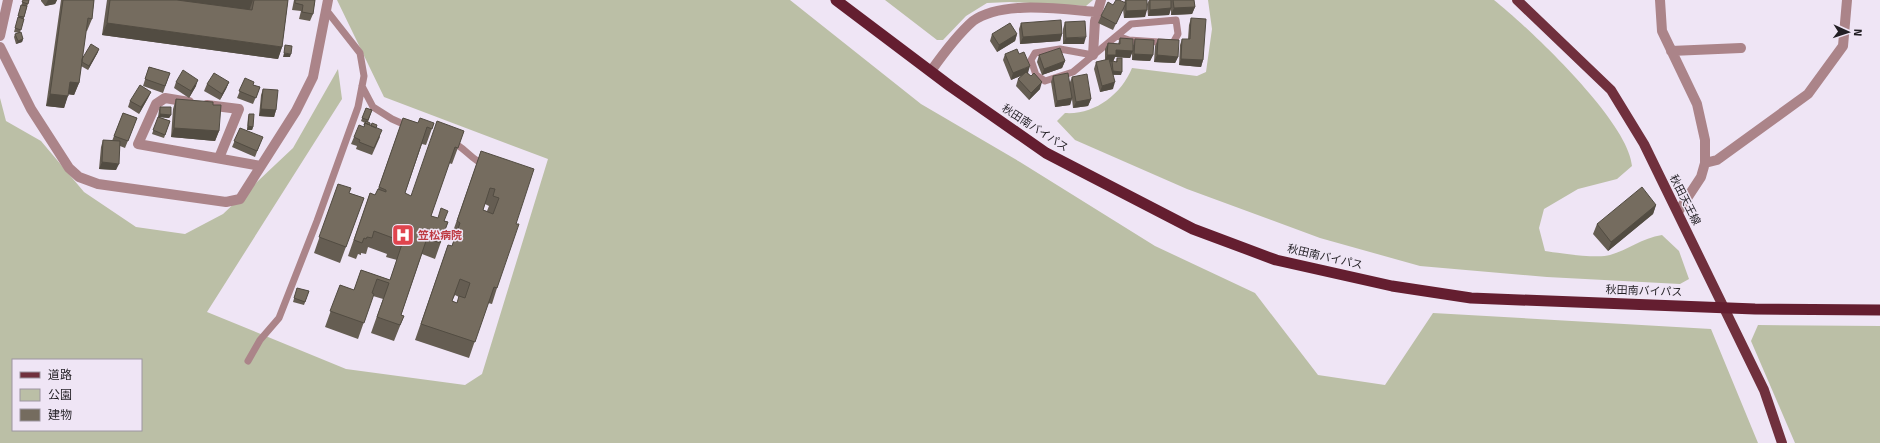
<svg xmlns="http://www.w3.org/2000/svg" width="1880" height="443" font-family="'Fira Sans','Noto Sans JP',sans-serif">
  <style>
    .green { fill: #bbbfa6; fill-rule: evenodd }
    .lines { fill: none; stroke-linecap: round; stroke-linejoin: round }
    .service { stroke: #ab8489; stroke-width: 7 }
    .minor { stroke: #ab8489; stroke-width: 10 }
    .primary { stroke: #70303d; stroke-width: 10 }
    .trunk { stroke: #641e30; stroke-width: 11 }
    .wall { fill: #655d52; fill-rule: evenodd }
    .shaded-wall { fill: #524c42 }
    .building { fill: #756c5f; stroke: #524c42; fill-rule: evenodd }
    .labels { text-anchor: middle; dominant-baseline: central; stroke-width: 3; stroke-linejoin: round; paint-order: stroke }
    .street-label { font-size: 11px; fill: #221f24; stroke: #efe5f5 }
    .health-label { font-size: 11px; font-weight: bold; fill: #be3a42; stroke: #efe5f5; text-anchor: start }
  </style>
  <rect width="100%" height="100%" fill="#efe5f5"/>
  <path class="green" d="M337 0H790L921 104 1020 162 1155 246 1255 293 1318 375 1385 385 1433 313 1711 329 1758 443H0V98L6 121 41 141 84 192 136 227 185 234 223 214 293 148 338 69 342 99 207 312 346 369 465 385 482 374 548 159 384 97ZM13 360H141V430H13Z
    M885 0H1093L1086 6 1010 2 987 3 966 16 943 40H937Z
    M1208 0H1494C1529 28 1629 122 1632 166L1617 179 1578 189 1544 209 1539 228 1545 251C1558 253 1598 259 1610 255 1628 250 1642 238 1662 235L1679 251 1689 279 1680 284 1547 277 1420 266 1320 238 1187 189 1075 140 1057 121 1065 113C1094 115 1121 95 1132 68L1197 76 1206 72 1212 29Z
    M1758 325 1880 326V443H1795L1751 341Z"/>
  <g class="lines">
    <path class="service" d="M1093 55 1060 49 1035 53 1031 60 1036 75 1045 81 1073 72 1131 24 1176 20 1178 34 1173 43 1129 40 1117 36
      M362 86 373 107 392 119 410 127
      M450 141C464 146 471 160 485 165
      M248 361 260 340 279 318 317 221 358 107 364 76 360 53 327 11"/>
    <path class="minor" d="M1660 0 1662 31 1697 104 1705 140V163L1701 177 1678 212
      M0 36 8 0
      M0 47 31 109 69 168 79 177 98 184 226 202 240 199 296 111 313 77 328 0
      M1671 51 1741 48
      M1093 55 1095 21 1101 0
      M931 71C943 54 957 35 973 21 1002 0 1061 9 1097 12
      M189 102 165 98 156 104 138 144 261 166
      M207 105 239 109 219 158
      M1705 163 1717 160 1808 94 1843 46 1847 0"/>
    <path class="primary" d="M1517 0 1611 90 1644 144 1764 390 1782 443"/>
    <path class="trunk" d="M836 0 950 86 1046 153 1193 229 1276 260 1392 286 1471 298 1755 309 1880 310"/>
  </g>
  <path class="wall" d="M23 0H29L27 7 20 32 23 39 22 42 16 44 14 37 15 34 19 33 14 32Z
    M41 0H57L55 4 45 6 41 1Z
    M61 0H94L92 19 87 31H86L82 59 98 52 88 70 81 66 79 83 74 95 68 94 64 108 46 106Z
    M107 0H288L282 47 278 59 102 35Z
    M294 0H315L313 14 310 21 299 19 301 11 292 10Z
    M1125 0H1147L1145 17 1124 18 1123 9 1113 30 1098 23 1101 16 1124 3Z
    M1149 0H1171V2V0H1194L1195 7 1192 14 1171 15V9L1169 15 1148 16 1147 4Z
    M1191 18 1203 60 1201 67 1179 65 1180 45 1182 39H1188L1189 25Z
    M1065 22 1084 44H1063V29Z
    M1021 23 1062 34 1060 41 1020 44 1019 29Z
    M992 34H1017L1015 41 997 52 990 41Z
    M1120 38 1133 45 1135 39 1153 55 1150 61 1132 60V52L1130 58 1115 57 1113 62H1116L1117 58 1121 75H1113V89L1100 92 1094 69 1096 62 1105 60V49L1108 43 1118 44Z
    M1158 39 1178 57 1175 63 1154 62 1155 46Z
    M1005 54 1028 73 1040 89 1029 100 1016 86 1018 79 1022 75 1011 80 1003 60Z
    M1039 55 1065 61 1062 68 1042 75 1037 62Z
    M149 67 170 73 163 93 143 86Z
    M1053 76 1070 82 1072 77 1091 99 1088 106 1073 108 1072 99 1070 105 1055 107 1051 82Z
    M245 78 253 85 260 87 253 104 237 98Z
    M176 82 196 86 189 98 174 88Z
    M229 82 226 89 220 100 204 91 207 84Z
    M263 89 276 110 274 117 259 116 261 95Z
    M151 92 148 98 139 114 128 107 130 101Z
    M176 99 213 105 219 131 215 141 171 137 173 109Z
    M160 107 171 115 169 118 159 117 170 121 164 138 152 134 158 117 159 110Z
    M366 108 372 110 368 122 370 125 376 128 380 137 372 155 356 149 357 146 351 144 354 137 364 127 365 123 361 121Z
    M123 113 137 118 125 148 120 146 116 170 99 169 101 147 103 140 112 141Z
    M249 114 253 127 252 130H247L248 117Z
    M403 118 418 123H434L426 145 422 144 405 193 411 196 464 131 452 164 449 163 431 216 448 222 435 259 422 254 401 315 404 316 394 341 371 333 383 299 373 296 358 339 325 327 340 285 354 290 361 270 390 280 397 260 386 257 387 254 368 247 366 254 361 253V255L358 254 356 259 348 256 370 193 375 195 378 189Z
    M240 128 260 144 255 157 232 147Z
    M481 151 516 224 497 288 492 304 488 303 469 358 415 340 448 245 452 246 454 239 451 237ZM485 204 489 206 487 211 483 210ZM455 295 459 297 457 303 452 301Z
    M338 184 349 193 364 198 340 263 314 253Z
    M1656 205 1653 214 1608 251 1593 234 1597 224Z
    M297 288 309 291 304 305 293 302Z"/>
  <path class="shaded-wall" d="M48 0H57L55 4 45 6Z
    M171 0H253L249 11Z
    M1195 7 1192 14 1171 15 1174 8Z
    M1171 8 1169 15 1148 16 1150 10Z
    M1147 10 1145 17 1124 18 1126 11Z
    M107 23 282 47 278 59 102 35Z
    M1017 34 1015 41 997 52 999 45Z
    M1062 34 1060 41 1020 44 1023 37Z
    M1086 37 1084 44H1063L1066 38Z
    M23 39 22 42 16 44 18 41Z
    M99 49 98 52 88 70 89 66Z
    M1116 50 1133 51 1130 58 1115 57 1113 62 1105 61 1107 55Z
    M284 53 291 54 290 57H283Z
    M1134 54 1153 55 1150 61 1132 60Z
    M1157 55 1178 57 1175 63 1154 62Z
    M1181 59 1203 60 1201 67 1179 65Z
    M1065 61 1062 68 1042 75 1044 69Z
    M1030 66 1028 73 1011 80 1013 73Z
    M1112 71 1122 72 1121 75 1111 74Z
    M198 80 196 86 189 98 191 91Z
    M70 82 79 83 74 95 66 94Z
    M229 82 226 89 220 100 222 94Z
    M1042 82 1040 89 1029 100 1031 93Z
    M1115 82 1113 89 1100 92 1102 86Z
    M151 92 148 98 139 114 141 107Z
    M50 94 68 96 64 108 46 106Z
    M1072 98 1070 105 1055 107 1057 101Z
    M1091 99 1088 106 1073 108 1076 102Z
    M261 109 276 110 274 117 259 116Z
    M160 114 171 115 169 118 158 117Z
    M248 126 253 127 252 130H247Z
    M174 128 219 131 215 141 171 137Z
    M102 162 119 164 116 170 99 169Z
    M1656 205 1653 214 1608 251 1611 242Z"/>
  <path class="building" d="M23 0H29L28 4 22 2Z
    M63 0H94L92 19 88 18 79 83 70 82 68 96 50 94Z
    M110 0H177L252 10 254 0H288L282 47 107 23Z
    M295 0H315L313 14 302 12 303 5 295 3Z
    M1116 0H1119L1126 3 1116 24 1101 16 1108 2 1113 5Z
    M1126 0H1147V10L1126 11Z
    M1150 0H1171V8L1150 10Z
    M1173 0H1194L1195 7 1174 8Z
    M21 5 27 6 24 17 18 16Z
    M18 17 24 19 21 30 15 28Z
    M1191 18 1206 19 1203 60 1181 59 1182 39H1190Z
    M1061 20 1062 34 1023 37 1021 23Z
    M1085 21 1086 37 1066 38 1065 22Z
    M1010 23 1017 34 999 45 992 34Z
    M21 32 23 39 18 41 15 34Z
    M1120 38 1133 39V51L1116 50V55H1107L1108 43 1120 44Z
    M1135 39 1154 40 1153 55 1134 54Z
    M1158 39 1179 40 1178 57 1157 55Z
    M91 44 99 49 89 66 82 62V59Z
    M285 45 292 46 291 54 284 53Z
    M1060 48 1065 61 1044 69 1039 55Z
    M1017 49 1019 54 1024 52 1030 66 1013 73 1005 54Z
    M1117 58H1122V72L1113 71 1112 61 1117 62Z
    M1109 59 1115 82 1102 86 1096 62Z
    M149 67 170 73 165 86 145 79Z
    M183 70 198 80 191 91 176 82Z
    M1026 72 1031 76 1034 73 1042 82 1031 93 1018 79Z
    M214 73 229 82 222 94 207 84Z
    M1068 73 1072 98 1057 101 1053 76Z
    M1087 74 1091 99 1076 102 1072 77Z
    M245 78 254 82 253 85 260 87 256 98 239 91Z
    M140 85 151 92 141 107 130 101Z
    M263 89 278 90 276 110 261 109Z
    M176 99 213 102V105H221L219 131 174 128Z
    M160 107H171V115L160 114Z
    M366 108 372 110 368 120 362 118Z
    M123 113 137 118 128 141 114 136Z
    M249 114H254L253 127 248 126Z
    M158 117 170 121 165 135 153 130Z
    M403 118 418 123 420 118 434 123 432 129 427 127 405 193 411 196 437 121 464 131 458 148 455 147 431 216 438 218 441 208 448 211 444 221 448 222 440 243 427 238 401 315 404 316 400 325 377 317 389 283 377 279 372 293 374 294 364 323 330 311 340 285 354 290 361 270 390 280 402 244 392 241 393 238 374 231 372 238 367 237 366 239 364 238 362 243 354 240 370 193 375 195 378 189 386 192V190L379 187Z
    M366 121 370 123V125L365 123 364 125Z
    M365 123 382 130 374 148 359 142 360 140 354 137 359 125 364 127Z
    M372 123 377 125 376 128 371 126Z
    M240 128 263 137 257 151 234 141Z
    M103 140 120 141 119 164 102 162Z
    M481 151 534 169 516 224H519L497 288 494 287 475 342 421 324 448 245 452 246 460 223 457 221ZM490 188 495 189 493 196 499 198 493 214 483 210ZM460 279 470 283 465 298 459 296 457 303 452 301Z
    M338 184 351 188 349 193 364 198 346 247 319 237Z
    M1642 187 1656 205 1611 242 1597 224Z
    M297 288 309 291 305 302 294 298Z"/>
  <defs>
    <g id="hospital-square" transform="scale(1.15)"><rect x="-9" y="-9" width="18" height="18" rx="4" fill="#e0444e" stroke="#efe5f5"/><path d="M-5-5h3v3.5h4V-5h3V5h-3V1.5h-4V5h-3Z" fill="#fff"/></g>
  </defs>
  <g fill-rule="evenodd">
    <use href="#hospital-square" x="403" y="235"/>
  </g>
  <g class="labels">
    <g class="street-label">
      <text transform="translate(1035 128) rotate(33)">秋田南バイパス</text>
      <text transform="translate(1685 200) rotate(63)">秋田天王線</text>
      <text transform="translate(1325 257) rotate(13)">秋田南バイパス</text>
      <text transform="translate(1644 291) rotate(2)">秋田南バイパス</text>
    </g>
    <g class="health-label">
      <text x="418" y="235">笠松病院</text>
    </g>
  </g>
  <rect x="12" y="359" width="130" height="72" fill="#efe5f5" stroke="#9d96a1"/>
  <rect x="20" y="372" width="20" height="6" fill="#70303d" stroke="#9d96a1"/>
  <text x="48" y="379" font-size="12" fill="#221f24">道路</text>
  <rect x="20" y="389" width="20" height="12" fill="#bbbfa6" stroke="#9d96a1"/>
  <text x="48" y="399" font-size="12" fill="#221f24">公園</text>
  <rect x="20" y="409" width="20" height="12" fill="#756c5f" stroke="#9d96a1"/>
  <text x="48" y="419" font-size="12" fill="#221f24">建物</text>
  <g transform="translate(1848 32) rotate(93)" stroke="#efe5f5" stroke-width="3" paint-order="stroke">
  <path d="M0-3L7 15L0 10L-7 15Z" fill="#221f24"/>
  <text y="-6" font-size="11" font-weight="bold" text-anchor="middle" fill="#221f24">N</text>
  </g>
</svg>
